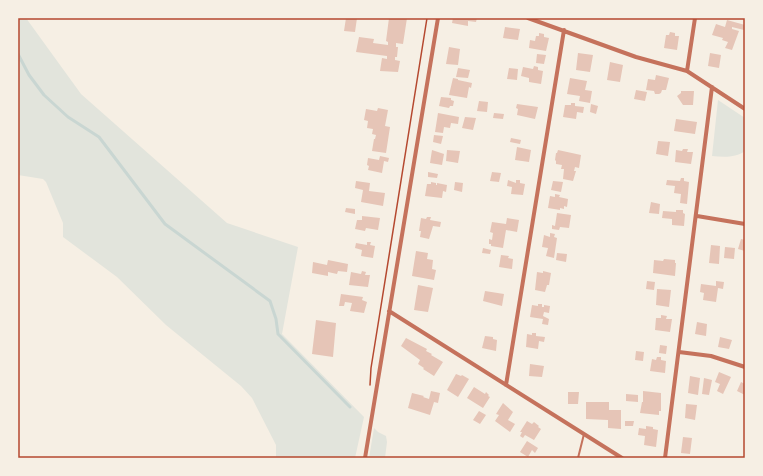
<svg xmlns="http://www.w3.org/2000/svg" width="763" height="476" font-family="Montserrat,sans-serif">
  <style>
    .green { fill: #e2e4dc }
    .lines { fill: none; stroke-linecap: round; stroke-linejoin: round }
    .stream { stroke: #c9d6d2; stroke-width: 3 }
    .building { fill: #e6c5b7 }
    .path { stroke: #b5482f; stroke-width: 1.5 }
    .service { stroke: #c5725c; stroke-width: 2 }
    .minor { stroke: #c5725c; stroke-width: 4 }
    .neatline { fill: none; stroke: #b5482f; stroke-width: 1.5 }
  </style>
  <rect width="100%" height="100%" fill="#f6efe4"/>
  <path class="green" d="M18 18H26L81 94 227 223 298 247 282 334 364 417 355 458H276V445L252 398 241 386 166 325 117 277 63 237V223L46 182 43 179 18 175Z
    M718 100 745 118V151C736 158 723 157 712 156Z
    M374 428 378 432 386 436 387 442 385 458H369Z"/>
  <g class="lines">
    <path class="stream" d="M18 54 29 75 44 95 68 117 99 137 165 224 270 301 276 319 278 334 350 407"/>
  </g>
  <path class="building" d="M346 18H357L355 32 344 31Z
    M389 18H407L403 44 396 43V47H398L397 57H395V60L400 61 398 72 380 71 382 58 387 59V56L356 52 359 37 374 39 373 43 388 45V42L386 41Z
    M453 18H477L476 22 468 21V26L452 23Z
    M727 20 745 25 744 30 732 27V29L739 31 732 50 725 48 728 42 722 40 723 38 712 35 716 24 725 27Z
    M505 27 520 29 518 40 503 38Z
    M670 32 675 33V36H679L677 50 664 48 666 35H669Z
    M539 33 544 34V37L549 38 546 51 529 48 530 40 535 41 536 36H539Z
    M449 47 460 49 458 65 446 64Z
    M578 53 593 55 590 72 576 70Z
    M710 53 721 55 719 68 708 66Z
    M537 54 546 55 544 64 536 63Z
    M610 62 623 65 620 82 607 80Z
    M534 66 538 67V70L543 71 541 84 529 82V78L521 76 523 67 533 69Z
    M458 68 470 70 468 78 456 77Z
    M509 68 518 69 517 80 507 79Z
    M656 75 669 78 666 90H662L661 93 659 94H655L654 91 646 90 648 79 655 80Z
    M453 78 458 79V80L472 83 471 88 469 87 467 98 449 95Z
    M570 78 587 81 585 90 592 91 590 103 579 101 580 96 567 94Z
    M636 90 647 92 645 101 634 99Z
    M681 91H694L693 105H683L677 96 681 93Z
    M441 97 451 98V100L454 101 453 106H450L449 108 439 106Z
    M479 101 488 102 487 112 477 111Z
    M571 103H575V106L584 107 583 113 577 112 576 119 563 117 565 105H571Z
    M517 104 538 107 535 119 517 115 518 109 516 108Z
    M591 104 598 106 596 114 590 112Z
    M378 108 388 110 385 126 390 127 386 153 372 151 374 139H375L376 135 372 134 373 129 367 128 368 121 364 120 366 109 377 111Z
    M438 113 459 117 458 124 451 123 450 128 444 127 443 133 435 132Z
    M494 113 504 114 503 119 493 118Z
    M465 117 476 118 473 130 462 128Z
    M676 119 697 122 695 134 674 131Z
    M434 135 443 136 441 144 433 142Z
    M511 138 521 140 520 144 510 142Z
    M658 141 670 142 668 156 656 154Z
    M517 147 531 150 529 162 515 160Z
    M683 149H688L687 152H693L691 164 675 162 676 150 682 151Z
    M432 150 444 154 442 165 430 163Z
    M447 150 460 151 458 163 446 161Z
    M558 150 581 155 579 168 575 167 574 171H576L573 181 563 179 564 169H561L562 165 556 164V161L555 160 556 153H557Z
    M380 156 389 158 388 162 384 161 382 173 368 170 369 166 367 165 368 158 379 160Z
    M428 172 438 174 437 178 428 177Z
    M492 172 501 173 499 182 490 181Z
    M681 178H684V181L689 182 687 204 680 203 681 194 674 193 675 186 666 185 667 180 680 181Z
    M508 180 516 183V180H520V183L525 184 523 195 511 194 512 187 507 186Z
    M356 181 370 183 369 191 385 193 383 206 361 202 363 190 355 188Z
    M553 181 563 182 561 192 551 190Z
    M431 182 436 183V185H437V183L447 185 446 192 443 191 442 198 425 196 427 184H431Z
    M455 182 463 183 462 192 454 190Z
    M555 194 560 195 559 197 568 199 567 207 564 206V209L560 208V210L548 208 550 196 555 197Z
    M651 202 660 204 659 214 649 213Z
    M346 208 355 209V214L345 212Z
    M676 210H683V213L685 214 684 226 672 225V219L662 218 663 211 676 212Z
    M557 213 571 215 569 228 560 227 559 230 552 229V225L555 226Z
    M362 216 380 218 378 230 366 228 365 231 355 229 357 220H362Z
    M427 217H431L430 220 441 222 440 227 433 226 429 239 420 237 421 231H419L421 218 426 219Z
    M507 218 519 220 517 232 506 230 503 248 491 246V244H489V239L492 240 493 233 490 232 492 222 506 224Z
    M550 233 555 234 554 237 557 238 554 258 546 256 548 248 542 247 544 235 550 237Z
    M741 239 745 240V251L738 249Z
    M367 242H371L370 245 375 246 373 258 361 256 362 250 355 248 356 243 367 245Z
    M711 245 720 246 719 264 709 263Z
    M725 247 735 248 734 259 724 258Z
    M483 248 491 250 490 254 482 253Z
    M416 251 428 253 427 259 433 260 432 269 436 270 434 280 412 276Z
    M557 253 567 254 566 262 556 260Z
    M501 255 509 256 508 258 513 259 512 269 499 267Z
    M664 259 675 260V263H676L675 276 653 273 654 260 663 261Z
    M328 260 348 264 347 272 338 271 337 274 328 272V276L312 273 313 262 327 265Z
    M362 271 366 272 365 275H370L368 287 349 285 351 272 361 274Z
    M543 271 551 273 549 285H547L545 292 535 290 537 272 543 273Z
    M647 281 655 282 654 290 646 289Z
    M716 281 724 282 723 289 718 288 716 302 703 300 704 293 700 292 701 284 716 286Z
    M418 285 433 288 428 312 414 310Z
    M657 289 671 290 669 307 656 305Z
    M485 291 504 294 502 306 483 301Z
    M341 294 363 297 362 300 367 302 364 313 350 311 352 303 345 302 344 306H339Z
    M538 304H542V307H544V305L550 306 549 313 544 312 543 316 549 319 548 325 542 324 543 319 530 317 532 305 538 306Z
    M661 315 667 316 666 319H672L670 332 655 330 656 318H661Z
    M316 320 336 323 333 357 312 354Z
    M697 322 707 324 706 336 695 334Z
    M532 333H536V336L545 337 544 342 539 341 538 349 526 347 527 334 532 335Z
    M485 336 493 337V339L497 340 496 351 482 348Z
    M720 337 732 340 729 349 718 347Z
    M406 338 427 349 426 351 432 354 431 355 443 362 434 376 423 369 424 368 418 364 420 360 401 346Z
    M660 345 667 346 666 354 659 353Z
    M636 351 644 352 643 361 635 360Z
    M657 357H661V360L666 361 665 373 650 371 652 359 656 360Z
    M530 364 544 366 542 377 529 376Z
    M719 372 731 377 723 394 717 391 720 384 715 382Z
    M456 374 461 376 462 375 469 379 458 397 447 390Z
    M690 376 700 378 698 395 688 393Z
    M704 378 712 380 709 395 702 394Z
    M741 382 745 384V395L737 391Z
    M474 387 485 394 486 392 489 395 488 396 490 397 483 408 467 398Z
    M431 391 440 393 438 403 434 402 430 415 408 408 412 393 424 396 423 397 429 399Z
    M643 391 661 393V411H659V415L640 413 642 402H643Z
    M568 392H579L578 404H568Z
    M626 394 638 395V402L626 401Z
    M586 402H609V410H621V429L608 428V420L586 419Z
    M503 403 513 412 508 420 515 424 510 432 495 421 499 415 496 414Z
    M686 404 697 405 695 420 685 418Z
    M479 411 486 415 480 424 473 420Z
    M527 421 532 424 534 422 539 426 538 427 541 429 534 440 525 435 523 438 520 436 522 432H520Z
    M625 421H634L633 426H625Z
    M646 426 653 427V429L658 430 656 447 644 445 645 436 638 435 639 428 646 429Z
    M683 437 692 438 690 454 681 453Z
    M527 441 538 448 535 453 532 450 528 457 520 452Z"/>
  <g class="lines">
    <path class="path" d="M370 385 371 368 381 306 427 18"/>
    <path class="service" d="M578 458 584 434"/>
    <path class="minor" d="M528 18 636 57 687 71 745 109
      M687 71 695 18
      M697 216 745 224
      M389 311 622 458
      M679 352 711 356 745 367
      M506 385 564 30
      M365 458 438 18
      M665 458 712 87"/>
  </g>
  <rect width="763" height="476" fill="none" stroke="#f6efe4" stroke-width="38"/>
  <rect x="19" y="19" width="725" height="438" class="neatline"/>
</svg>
